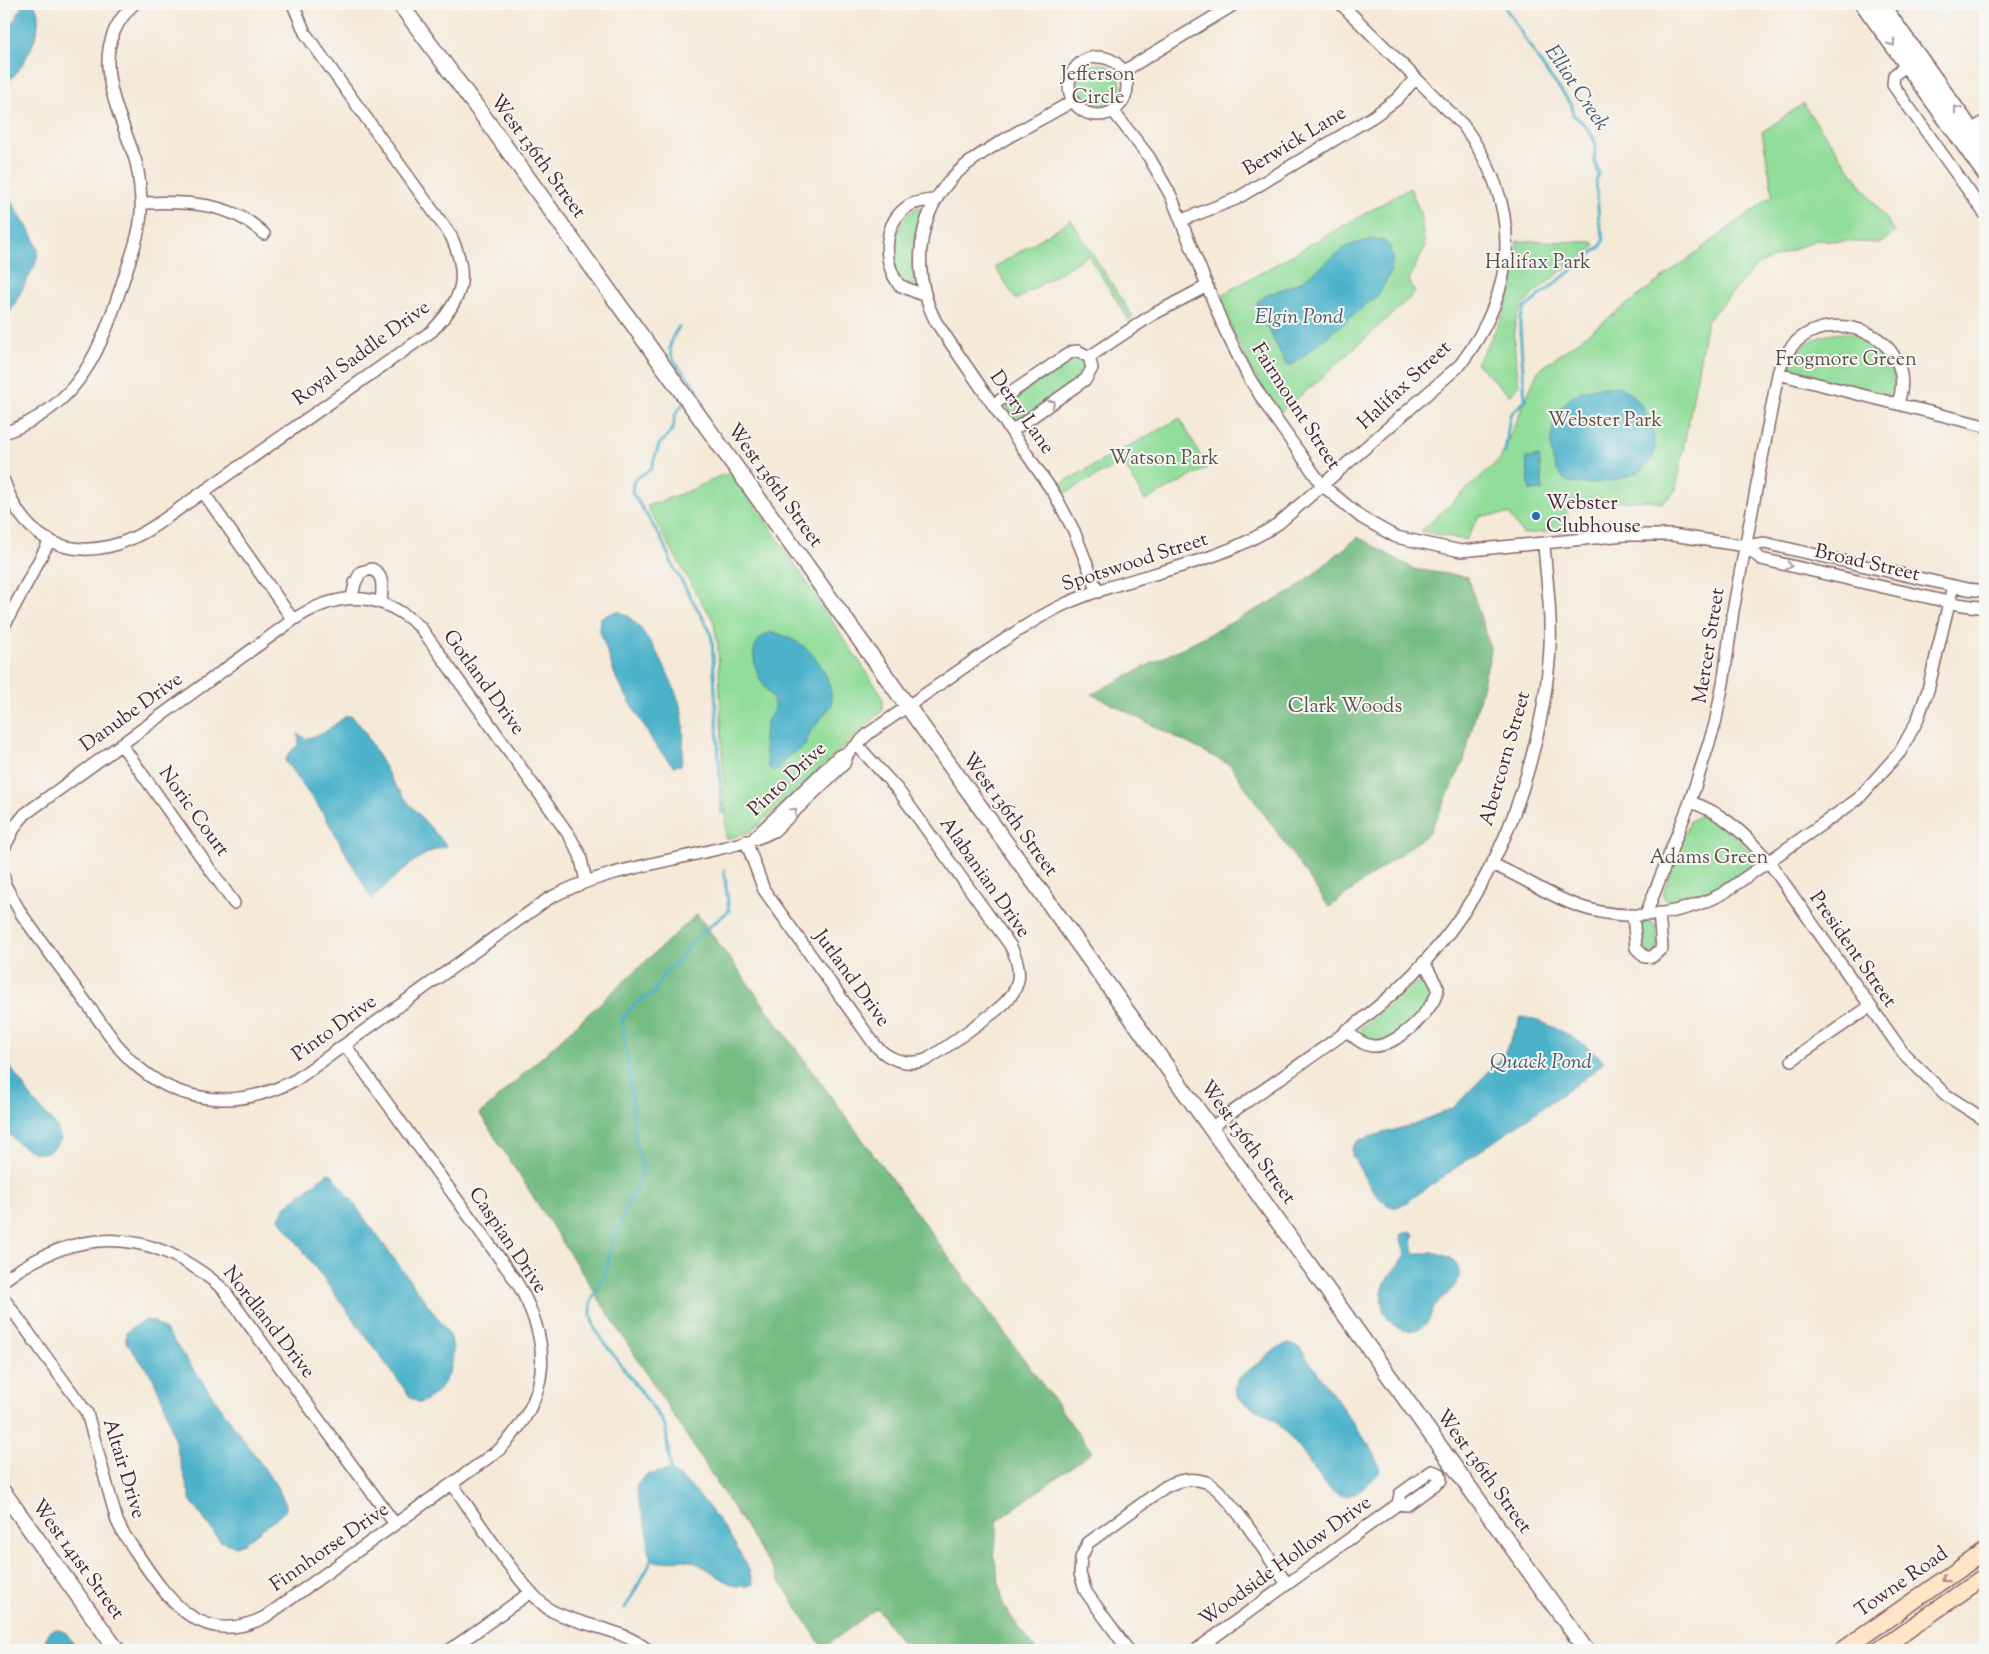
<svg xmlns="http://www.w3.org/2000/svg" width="1989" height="1654" font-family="'Sorts Mill Goudy',serif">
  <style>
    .green { fill: #91dd9a; stroke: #6e7e62 }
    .forest { fill: #74bc82; stroke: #5f6e56 }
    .water { fill: #4bb2ca; stroke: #4a687a }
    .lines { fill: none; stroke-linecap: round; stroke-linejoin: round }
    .stream { stroke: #4bb2ca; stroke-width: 3 }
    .minor-casing { stroke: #866668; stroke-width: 14 }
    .tertiary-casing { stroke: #866668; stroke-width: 18 }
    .secondary-casing { stroke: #866668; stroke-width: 19 }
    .minor { stroke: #fff; stroke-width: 11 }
    .tertiary { stroke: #fff; stroke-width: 15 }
    .secondary { stroke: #ffe4c6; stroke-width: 16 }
    .oneway { stroke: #ae9aa0 }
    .oneway2 { stroke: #a48278 }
    .poi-dot { fill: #1f6fb2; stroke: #f6f6f2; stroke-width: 2 }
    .labels { text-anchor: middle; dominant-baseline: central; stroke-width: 4; stroke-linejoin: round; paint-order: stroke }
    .park-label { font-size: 20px; fill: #5c4e47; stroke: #f6f6f2 }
    .street-label { font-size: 20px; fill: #4a1f2b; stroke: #f6f6f2 }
    .poi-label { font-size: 20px; fill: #4a1f2b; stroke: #f6f6f2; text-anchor: start }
    .water-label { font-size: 21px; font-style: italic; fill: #4a5a6b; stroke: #f6f6f2 }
  </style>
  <rect width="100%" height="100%" fill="#f6f6f2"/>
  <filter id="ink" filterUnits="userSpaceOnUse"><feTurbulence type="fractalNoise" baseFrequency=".02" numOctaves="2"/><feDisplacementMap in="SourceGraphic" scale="10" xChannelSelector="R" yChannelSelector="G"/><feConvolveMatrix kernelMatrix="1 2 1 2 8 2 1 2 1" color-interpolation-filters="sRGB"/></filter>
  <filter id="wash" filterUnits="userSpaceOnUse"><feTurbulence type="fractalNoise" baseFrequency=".0096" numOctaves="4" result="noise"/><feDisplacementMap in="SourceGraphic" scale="20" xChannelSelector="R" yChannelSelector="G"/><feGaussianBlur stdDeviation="1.12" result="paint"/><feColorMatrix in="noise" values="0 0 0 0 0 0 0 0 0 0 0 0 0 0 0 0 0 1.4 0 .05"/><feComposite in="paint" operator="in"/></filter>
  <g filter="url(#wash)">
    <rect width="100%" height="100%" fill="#f5e9d8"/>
    <path class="green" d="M1075 87a23 23 0 1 1 46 0a23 23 0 1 1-46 0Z
      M1803 104 1895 232 1881 243 1816 240 1757 265 1707 321 1676 489 1671 496 1661 503 1651 500 1566 504 1568 530 1523 534 1509 514 1479 516 1466 540 1421 531 1500 459 1538 371 1773 195 1762 132Z
      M1410 188 1420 212 1425 247 1409 280 1415 293 1318 381 1278 414 1249 366 1218 297Z
      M918 207 923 210C914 239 911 256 916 286L905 284 896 273 891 242 907 215Z
      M1071 220 1133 317 1129 320 1088 255 1016 300 995 267Z
      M1517 241 1593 242 1595 246C1573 265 1520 295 1515 323 1512 343 1517 365 1519 385L1510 396 1476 363C1501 327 1517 285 1517 241Z
      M1845 333C1853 335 1863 338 1871 343 1886 352 1902 380 1889 394L1883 395 1793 372 1790 364C1799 341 1822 334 1845 333Z
      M1079 357 1086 363 1087 373 1018 422 1010 419 1006 412 1009 402 1072 358Z
      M1180 418 1207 468 1145 501 1123 462 1065 493 1060 484Z
      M734 474C784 546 830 620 880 692L883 700 882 711 768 817 751 831 726 840 718 646 713 619 700 600 647 506 689 491 722 475Z
      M1700 816C1716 819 1753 846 1754 863L1751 869C1732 881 1692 910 1669 904L1663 896 1664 890 1690 821Z
      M1645 922H1652L1656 926 1658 950 1649 955 1641 949 1640 929Z
      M1420 980 1431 984 1433 992 1424 1010 1388 1040 1364 1041 1358 1033 1361 1028Z"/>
    <path class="forest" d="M1358 537 1414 569 1468 577 1491 651 1464 761 1429 833 1329 907 1230 765 1092 694 1293 591Z
      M697 914 1092 1452 998 1520 994 1556 1004 1607 1036 1650H907L877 1608 823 1648 480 1114Z"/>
    <path class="water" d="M23 4H34C49 24 22 73 4 85V30L16 18Z
      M4 190 33 236 38 250 36 263 4 324Z
      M1372 239 1383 240 1389 245 1393 258 1390 274 1379 294 1294 364 1287 366 1257 307V302L1267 295 1300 282 1313 273 1345 247Z
      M1619 386C1637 397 1644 405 1651 426 1653 435 1658 450 1652 459 1649 463 1642 469 1638 472 1626 479 1579 488 1567 481 1559 476 1555 468 1553 460 1546 435 1556 402 1581 392 1593 387 1606 387 1619 386Z
      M1539 456 1543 490 1530 491 1526 458Z
      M617 611C645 617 680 692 683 719 684 733 684 751 681 765L673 766 655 745 616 678 599 628 600 618Z
      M771 632C808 640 831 668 832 705L810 732 804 747 787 758 778 770 772 771 769 768C765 752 761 739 767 722 769 717 775 711 774 705 773 695 765 689 761 681 752 663 748 640 771 632Z
      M346 716H352L363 729 393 782 407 801 447 846C418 852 393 879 372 899L323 813 285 761 289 753 299 744 298 734 306 739 325 732Z
      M1521 1017C1547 1020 1586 1043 1604 1061L1595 1071 1407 1202C1403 1204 1398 1208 1393 1207 1376 1203 1360 1169 1352 1155V1148L1359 1140 1415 1124 1453 1108 1502 1058Z
      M4 1058 34 1101 57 1127 61 1139C44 1168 17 1146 4 1127Z
      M328 1173 332 1174 450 1335C459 1362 447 1391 420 1403L411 1398 279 1218 286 1206Z
      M1411 1231 1414 1234 1412 1241 1414 1253H1437L1451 1258C1472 1280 1448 1291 1436 1305 1430 1312 1431 1322 1422 1327 1394 1342 1373 1307 1385 1283 1390 1272 1400 1265 1405 1255L1400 1235Z
      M145 1320 153 1321 167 1332 276 1485 286 1504V1510L282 1514 244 1543 235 1546 220 1541 191 1501 165 1406 153 1378 126 1342V1332Z
      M1290 1343 1300 1348 1375 1454 1380 1471C1339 1521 1326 1485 1300 1449 1293 1440 1285 1432 1277 1423 1264 1408 1223 1403 1239 1378L1280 1346Z
      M666 1471C689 1471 751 1560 753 1584 731 1596 710 1563 685 1560 676 1558 659 1566 652 1559 645 1550 650 1543 648 1533 645 1516 636 1503 637 1485L646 1475Z
      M57 1629 66 1633 78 1650H40L50 1631Z"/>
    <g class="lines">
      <path class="stream" d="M1503 4 1545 70 1572 105 1573 115 1582 122 1592 135 1596 145 1594 159 1599 174 1596 181 1599 221 1604 239 1601 246 1525 308 1520 318V328L1525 400 1510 415 1505 452
        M679 327C657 356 681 366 697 389L692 396
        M683 404 675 415 673 429 659 445 651 469 634 480 632 492 661 538 674 568 709 629 712 639 722 813
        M671 1474 666 1430 661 1419 607 1346 595 1329 591 1316V1302L606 1271 613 1239 643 1171 634 1135 633 1107 622 1019 635 1004 654 993 662 975 674 965 699 935 729 911 724 870
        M625 1608 649 1566 652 1553"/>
    </g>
  </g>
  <g filter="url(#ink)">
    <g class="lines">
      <g class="minor-casing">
        <path id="minor" d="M1069 86a29 29 0 1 1 58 0a29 29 0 1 1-58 0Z
          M1907 65 1894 75 1893 85 1985 214
          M1124 71 1235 4
          M1073 101C1039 121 976 151 951 179 915 219 912 276 936 322L1055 495 1074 531 1098 592
          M1113 111 1149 157 1171 196 1224 328 1248 376 1270 411 1322 485 1362 518 1396 537 1461 551 1625 535H1672L1746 546 1764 543 1967 589 1985 591
          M1972 130 1985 121
          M142 203C185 201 232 202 264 234
          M1182 220 1236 199 1374 116 1397 99 1416 78
          M925 296 899 285C882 261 882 222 910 205 918 201 928 201 937 199
          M1089 357 1152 315 1207 286
          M1898 403C1924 328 1800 290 1778 374L1985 426
          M993 405 1071 352 1078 351 1089 357 1092 368 1086 379 1012 431
          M4 433C81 406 101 349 124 278 132 253 143 227 141 200 140 185 139 170 134 156 117 105 85 50 134 4
          M4 481C29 557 95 566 156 525L432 331C463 299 470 277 451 236L305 33 293 4
          M203 492 293 620
          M1746 546 1761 559 1957 604 1985 608
          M352 598 355 583 361 572 372 569C385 575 382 590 381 602
          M4 626 50 540
          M121 744 234 903
          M1690 802C1723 812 1747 836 1769 862L1904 1054 1946 1095 1985 1120
          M755 837 839 756 848 753
          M746 841 764 890 875 1045C889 1060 906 1066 926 1060 943 1050 959 1038 975 1026 1006 1004 1033 987 1010 945L898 790 857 745
          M4 848 16 825 25 814 293 620C338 590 380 590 421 628L569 835 580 855 586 881
          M1492 864C1518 875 1542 891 1568 902 1617 923 1675 918 1722 894L1858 799 1900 752 1917 721 1928 690 1953 586
          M4 877 5 885 22 915 120 1049C167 1104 235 1113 297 1079L548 899C597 872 655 864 709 851 730 846 755 841 774 831L844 764 848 753 869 733C905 708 940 684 976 659 1004 640 1032 620 1063 605 1134 572 1214 568 1279 523L1460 365C1520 286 1522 206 1463 125L1341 4
          M1646 914 1690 802 1715 724 1724 678 1733 611 1778 374
          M1633 915 1636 948 1645 957H1652L1662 948 1659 913
          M1346 1030C1354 1037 1362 1045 1373 1046 1395 1048 1436 1009 1438 988L1424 962
          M1792 1060 1869 1007
          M1211 1128C1273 1080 1342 1041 1399 988 1436 953 1469 909 1492 864 1523 804 1547 713 1550 646 1552 611 1546 578 1544 544
          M4 1280C79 1225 153 1227 223 1289L395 1524
          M4 1299 87 1413 117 1521 123 1533C159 1584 192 1654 265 1617L499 1450C552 1397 553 1343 516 1281L345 1045
          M1432 1471 1440 1474 1441 1480 1407 1505 1398 1504 1400 1494Z
          M453 1485C473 1513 526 1597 552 1611 584 1627 619 1627 648 1650
          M450 1650 531 1592
          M1128 1650 1086 1592 1080 1574 1081 1558 1088 1543 1165 1487C1178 1480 1191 1477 1206 1482 1228 1490 1271 1562 1287 1584
          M1196 1650 1398 1504"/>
      </g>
      <g class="tertiary-casing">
        <path id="tertiary" d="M400 4 489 124 1586 1650
          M1863 4 1985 174
          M1881 4 1985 149
          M4 1493 117 1650"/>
      </g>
      <g class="secondary-casing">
        <path id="secondary" d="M1843 1650 1985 1551
          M1879 1650 1985 1576"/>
      </g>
      <use href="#minor" class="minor"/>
      <use href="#tertiary" class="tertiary"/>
      <use href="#secondary" class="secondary"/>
    </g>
    <defs><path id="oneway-chevron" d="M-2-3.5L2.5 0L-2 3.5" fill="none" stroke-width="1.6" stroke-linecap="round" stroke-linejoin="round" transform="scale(1.25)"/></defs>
    <g class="oneway">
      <use href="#oneway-chevron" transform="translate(1892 43) rotate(54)"/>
      <use href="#oneway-chevron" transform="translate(1957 109) rotate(-126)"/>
      <use href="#oneway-chevron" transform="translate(1052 403) rotate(-35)"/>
      <use href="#oneway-chevron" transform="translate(1789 566) rotate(13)"/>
      <use href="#oneway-chevron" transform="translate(794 811) rotate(-44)"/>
    </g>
    <use class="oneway2" href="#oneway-chevron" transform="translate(1945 1579) rotate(145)"/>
  </g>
  <circle class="poi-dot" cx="1536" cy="516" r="5"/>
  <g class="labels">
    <g class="park-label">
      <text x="1098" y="75">Jefferson<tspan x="1098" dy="23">Circle</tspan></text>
      <text x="1538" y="263">Halifax Park</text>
      <text x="1846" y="360">Frogmore Green</text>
      <text x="1605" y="421">Webster Park</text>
      <text x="1164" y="459">Watson Park</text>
      <text x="1345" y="707">Clark Woods</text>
      <text x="1709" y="858">Adams Green</text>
    </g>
    <g class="street-label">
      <text transform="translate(1295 142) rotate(-31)">Berwick Lane</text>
      <text transform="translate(537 157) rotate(54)">West 136th Street</text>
      <text transform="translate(362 354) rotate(-36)">Royal Saddle Drive</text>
      <text transform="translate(1405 386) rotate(-43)">Halifax Street</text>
      <text transform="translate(1295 407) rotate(57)">Fairmount Street</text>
      <text transform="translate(1021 413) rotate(55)">Derry Lane</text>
      <text transform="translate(774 486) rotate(54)">West 136th Street</text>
      <text transform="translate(1135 563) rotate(-18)">Spotswood Street</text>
      <text transform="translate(1867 564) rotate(13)">Broad Street</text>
      <text transform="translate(1710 646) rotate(-81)">Mercer Street</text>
      <text transform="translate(483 683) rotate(54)">Gotland Drive</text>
      <text transform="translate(132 713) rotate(-36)">Danube Drive</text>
      <text transform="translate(1506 759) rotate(-74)">Abercorn Street</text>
      <text transform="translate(788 780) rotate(-43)">Pinto Drive</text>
      <text transform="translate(193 812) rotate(54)">Noric Court</text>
      <text transform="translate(1009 815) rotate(54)">West 136th Street</text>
      <text transform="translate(984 878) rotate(55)">Alabanian Drive</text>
      <text transform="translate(1852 950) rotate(55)">President Street</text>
      <text transform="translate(851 979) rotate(54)">Jutland Drive</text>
      <text transform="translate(335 1029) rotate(-36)">Pinto Drive</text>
      <text transform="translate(1247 1143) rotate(54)">West 136th Street</text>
      <text transform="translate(507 1241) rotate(56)">Caspian Drive</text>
      <text transform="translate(268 1323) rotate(52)">Nordland Drive</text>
      <text transform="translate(123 1469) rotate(73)">Altair Drive</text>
      <text transform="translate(1483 1472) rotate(54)">West 136th Street</text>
      <text transform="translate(330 1548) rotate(-35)">Finnhorse Drive</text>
      <text transform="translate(77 1560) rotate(54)">West 141st Street</text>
      <text transform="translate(1286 1562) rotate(-36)">Woodside Hollow Drive</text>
      <text transform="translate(1902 1583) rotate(-35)">Towne Road</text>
    </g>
    <g class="poi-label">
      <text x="1546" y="504">Webster<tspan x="1546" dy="23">Clubhouse</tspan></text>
    </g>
    <g class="water-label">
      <text transform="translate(1576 88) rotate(56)">Elliot Creek</text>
      <text x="1299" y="318">Elgin Pond</text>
      <text x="1541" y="1063">Quack Pond</text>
    </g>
  </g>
  <rect width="1989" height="1654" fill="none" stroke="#f6f6f2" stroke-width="20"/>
</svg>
